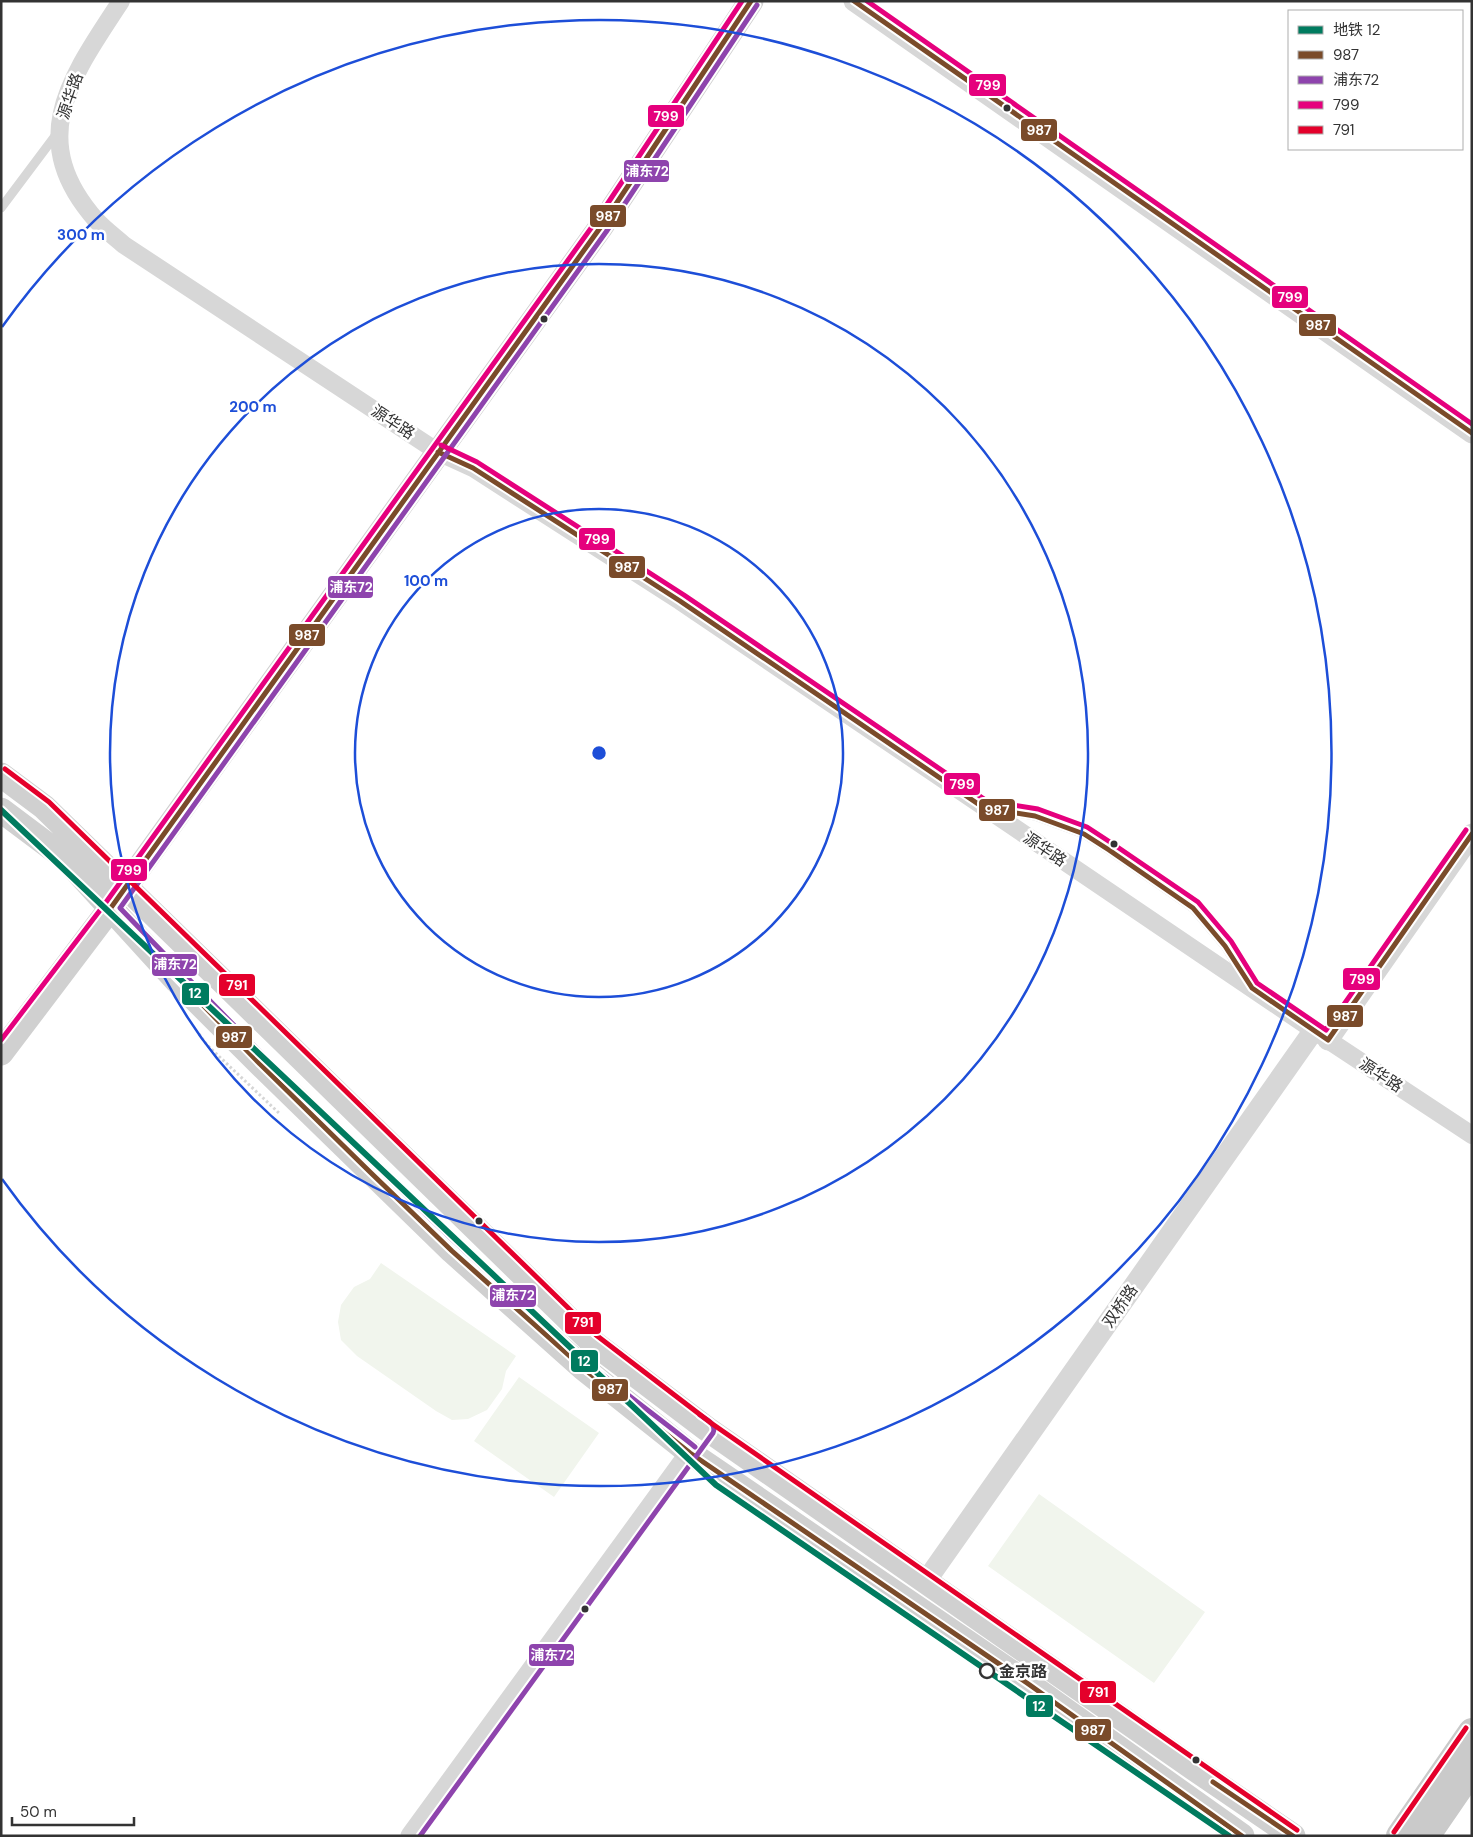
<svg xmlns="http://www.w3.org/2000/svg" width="1473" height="1837" font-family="'DM Sans','Noto Sans SC',sans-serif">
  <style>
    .green { fill: #f1f5ed }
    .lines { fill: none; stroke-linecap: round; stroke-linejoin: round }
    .path { stroke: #d6d6d6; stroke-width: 3; stroke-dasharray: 2.5 2.5; stroke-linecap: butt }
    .service { stroke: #d7d7d7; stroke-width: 9 }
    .minor { stroke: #d7d7d7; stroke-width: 18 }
    .tertiary { stroke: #d7d7d7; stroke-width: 21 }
    .secondary { stroke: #d0d0d0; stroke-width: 25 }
    .primary { stroke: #cacaca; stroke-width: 28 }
    .bus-1-casing { stroke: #fff; stroke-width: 9 }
    .bus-2-casing { stroke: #fff; stroke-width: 9 }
    .bus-3-casing { stroke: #fff; stroke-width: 9 }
    .bus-4-casing { stroke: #fff; stroke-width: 9 }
    .bus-1 { stroke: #7a4b2a; stroke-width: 5 }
    .bus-2 { stroke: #8e44ad; stroke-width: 5 }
    .bus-3 { stroke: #e5007d; stroke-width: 5 }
    .bus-4 { stroke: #e4002b; stroke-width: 5 }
    .metro-1-casing { stroke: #fff; stroke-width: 10 }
    .metro-1 { stroke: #007b5f; stroke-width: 6 }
    .ring { fill: none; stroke: #1d4ed8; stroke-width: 2.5 }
    .bus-dot { fill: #333; stroke: #fff; stroke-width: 2 }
    .stop-dot { fill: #fff; stroke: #333; stroke-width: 2.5 }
    .labels { text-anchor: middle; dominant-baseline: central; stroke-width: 5; stroke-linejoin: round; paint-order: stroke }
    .street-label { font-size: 16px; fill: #333; stroke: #fff }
    .stop-label { font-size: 16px; font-weight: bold; fill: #333; stroke: #fff; text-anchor: start }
    .centre { fill: #1d4ed8; stroke: #fff; stroke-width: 2.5 }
    .ring-label { font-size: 15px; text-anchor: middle; font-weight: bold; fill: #1d4ed8; stroke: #fff; stroke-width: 5; stroke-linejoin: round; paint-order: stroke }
    .line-badge { stroke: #fff; stroke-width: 2 }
    .badge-label { font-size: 14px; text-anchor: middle; font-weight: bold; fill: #fff }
  </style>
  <rect width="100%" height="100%" fill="#fff"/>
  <path class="green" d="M381 1263 516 1356 506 1371 502 1389 487 1410 468 1419 452 1420 436 1411 357 1356 341 1340 338 1322 341 1305 354 1287 370 1279Z
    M519 1377 599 1433 554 1497 474 1441Z
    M1039 1494 1205 1612 1154 1683 988 1566Z"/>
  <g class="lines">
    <path class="path" d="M199 1034 207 1045 280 1114"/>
    <path class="service" d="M1 208 58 132
      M994 809 1035 816 1084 834 1109 850 1193 908 1225 946 1246 980"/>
    <path class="minor" d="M121 1C72 76 24 138 96 220 104 229 115 237 124 245L438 452 473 468 680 601 1328 1040 1472 1135"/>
    <path class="tertiary" d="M854 1 1472 433
      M1328 1040 1472 834
      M926 1581 1314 1030
      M411 1836 690 1453"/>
    <path class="secondary" d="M1 775 44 807 591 1341 707 1429 1192 1767 1293 1836
      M1 810 65 858 177 981 260 1064 452 1251 583 1368 690 1453 1027 1683 1242 1836
      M126 886 600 228 751 1
      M1 1053 110 909"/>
    <path class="primary" d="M1400 1836 1472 1732
      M1426 1836 1472 1769"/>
    <g class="bus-1-casing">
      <path id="bus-1" d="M751 1 600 228 110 909 260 1064 370 1172 452 1251 583 1368 690 1453 1027 1683 1242 1836
        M854 1 1472 433
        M438 452 473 468 680 601 984 808 1035 816 1084 834 1109 850 1193 908 1225 946 1252 988 1328 1040 1472 834
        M1213 1782 1293 1836"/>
    </g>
    <g class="bus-2-casing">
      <path id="bus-2" d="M695 1447C659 1418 621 1391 586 1361 423 1218 270 1064 120 908L606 232 757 5
        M420 1836 713 1433C717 1424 707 1420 700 1415"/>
    </g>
    <g class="bus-3-casing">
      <path id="bus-3" d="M867 1 1472 424
        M441 445 477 462 684 595 987 801 1038 809 1087 827 1113 844 1198 902 1231 941 1257 983 1326 1030 1466 830
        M1 1040 104 905 594 224 742 1"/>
    </g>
    <g class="bus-4-casing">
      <path id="bus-4" d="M5 769 49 802 596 1335 711 1423 1297 1830
        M1394 1832 1466 1728"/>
    </g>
    <use href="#bus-1" class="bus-1"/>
    <use href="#bus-2" class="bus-2"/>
    <use href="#bus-3" class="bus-3"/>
    <use href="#bus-4" class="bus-4"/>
    <g class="metro-1-casing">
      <path id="metro-1" d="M1 810 716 1485 1229 1836"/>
    </g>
    <use href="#metro-1" class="metro-1"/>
  </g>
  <g class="ring">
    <circle cx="599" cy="753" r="244"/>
    <circle cx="599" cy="753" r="489"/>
    <path d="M2 327A733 733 0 1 1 2 1179"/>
  </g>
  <g class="bus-dot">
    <circle cx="1007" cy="108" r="4.5"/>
    <circle cx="544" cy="319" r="4.5"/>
    <circle cx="1114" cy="844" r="4.5"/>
    <circle cx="479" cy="1221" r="4.5"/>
    <circle cx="585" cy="1609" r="4.5"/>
    <circle cx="1196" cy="1760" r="4.5"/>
  </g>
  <circle class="stop-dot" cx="987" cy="1671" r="7"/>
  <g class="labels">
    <g class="street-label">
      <text transform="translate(70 96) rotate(-71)">源华路</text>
      <text transform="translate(393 422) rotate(33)">源华路</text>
      <text transform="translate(1045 849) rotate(34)">源华路</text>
      <text transform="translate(1381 1075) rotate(33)">源华路</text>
      <text transform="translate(1120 1306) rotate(-55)">双桥路</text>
    </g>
    <g class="stop-label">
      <text x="999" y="1671">金京路</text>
    </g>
  </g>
  <circle cx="599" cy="753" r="8" class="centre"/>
  <g class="ring-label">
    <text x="81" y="240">300 m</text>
    <text x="253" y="412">200 m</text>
    <text x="426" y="586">100 m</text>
  </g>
  <g class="line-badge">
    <rect x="968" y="73" width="39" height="24" rx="5" fill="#e5007d"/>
    <rect x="647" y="104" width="38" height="24" rx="5" fill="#e5007d"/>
    <rect x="1020" y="118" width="38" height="24" rx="5" fill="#7a4b2a"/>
    <rect x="623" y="159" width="47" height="24" rx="5" fill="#8e44ad"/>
    <rect x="589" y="204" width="38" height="24" rx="5" fill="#7a4b2a"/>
    <rect x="1271" y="285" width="38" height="24" rx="5" fill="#e5007d"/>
    <rect x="1298" y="313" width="39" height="24" rx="5" fill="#7a4b2a"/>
    <rect x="578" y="527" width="38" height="24" rx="5" fill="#e5007d"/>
    <rect x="608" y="555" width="38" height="24" rx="5" fill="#7a4b2a"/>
    <rect x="327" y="575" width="47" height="24" rx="5" fill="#8e44ad"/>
    <rect x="288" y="623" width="38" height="24" rx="5" fill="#7a4b2a"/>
    <rect x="943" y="772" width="38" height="24" rx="5" fill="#e5007d"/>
    <rect x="978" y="798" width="38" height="24" rx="5" fill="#7a4b2a"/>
    <rect x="110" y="858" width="38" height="24" rx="5" fill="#e5007d"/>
    <rect x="151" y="953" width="47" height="24" rx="5" fill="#8e44ad"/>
    <rect x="1342" y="967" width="39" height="24" rx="5" fill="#e5007d"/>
    <rect x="218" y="973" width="38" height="24" rx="5" fill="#e4002b"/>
    <rect x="181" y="982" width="29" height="24" rx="5" fill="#007b5f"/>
    <rect x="1326" y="1004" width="38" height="24" rx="5" fill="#7a4b2a"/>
    <rect x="215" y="1025" width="38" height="24" rx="5" fill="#7a4b2a"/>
    <rect x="489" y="1284" width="48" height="24" rx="5" fill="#8e44ad"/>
    <rect x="564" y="1311" width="38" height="24" rx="5" fill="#e4002b"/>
    <rect x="570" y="1349" width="29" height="24" rx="5" fill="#007b5f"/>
    <rect x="591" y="1378" width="38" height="24" rx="5" fill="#7a4b2a"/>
    <rect x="528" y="1643" width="47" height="24" rx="5" fill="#8e44ad"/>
    <rect x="1079" y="1680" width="38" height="24" rx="5" fill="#e4002b"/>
    <rect x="1025" y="1694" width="29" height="24" rx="5" fill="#007b5f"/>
    <rect x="1074" y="1718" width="38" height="24" rx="5" fill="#7a4b2a"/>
  </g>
  <g class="badge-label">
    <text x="988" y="90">799</text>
    <text x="666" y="121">799</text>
    <text x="1039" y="135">987</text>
    <text x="647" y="176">浦东72</text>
    <text x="608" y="221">987</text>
    <text x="1290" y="302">799</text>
    <text x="1318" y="330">987</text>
    <text x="597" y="544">799</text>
    <text x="627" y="572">987</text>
    <text x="351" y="592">浦东72</text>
    <text x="307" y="640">987</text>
    <text x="962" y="789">799</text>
    <text x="997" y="815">987</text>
    <text x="129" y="875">799</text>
    <text x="175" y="969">浦东72</text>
    <text x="1362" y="984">799</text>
    <text x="237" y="990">791</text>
    <text x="195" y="998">12</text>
    <text x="1345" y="1021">987</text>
    <text x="234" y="1042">987</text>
    <text x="513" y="1300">浦东72</text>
    <text x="583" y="1327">791</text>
    <text x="584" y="1366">12</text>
    <text x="610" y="1394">987</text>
    <text x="552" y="1660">浦东72</text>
    <text x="1098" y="1697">791</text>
    <text x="1039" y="1711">12</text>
    <text x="1093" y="1735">987</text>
  </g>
  <rect width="1473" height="1837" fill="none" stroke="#333333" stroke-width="5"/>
  <rect x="1288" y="10" width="175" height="140" fill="#ffffff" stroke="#adadad"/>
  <rect x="1298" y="26" width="25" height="8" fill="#007b5f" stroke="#adadad"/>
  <text x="1333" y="35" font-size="15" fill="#333333">地铁 12</text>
  <rect x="1298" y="51" width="25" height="8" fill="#7a4b2a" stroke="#adadad"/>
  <text x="1333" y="60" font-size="15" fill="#333333">987</text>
  <rect x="1298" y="76" width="25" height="8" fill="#8e44ad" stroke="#adadad"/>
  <text x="1333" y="85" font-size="15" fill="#333333">浦东72</text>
  <rect x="1298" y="101" width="25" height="8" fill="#e5007d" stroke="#adadad"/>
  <text x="1333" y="110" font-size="15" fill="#333333">799</text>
  <rect x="1298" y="126" width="25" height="8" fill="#e4002b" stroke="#adadad"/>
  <text x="1333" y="135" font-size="15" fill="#333333">791</text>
  <path d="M12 1817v8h122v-8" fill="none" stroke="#333333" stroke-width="2.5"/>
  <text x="20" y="1817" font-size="15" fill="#333333" stroke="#ffffff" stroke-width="4" paint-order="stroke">50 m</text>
</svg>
